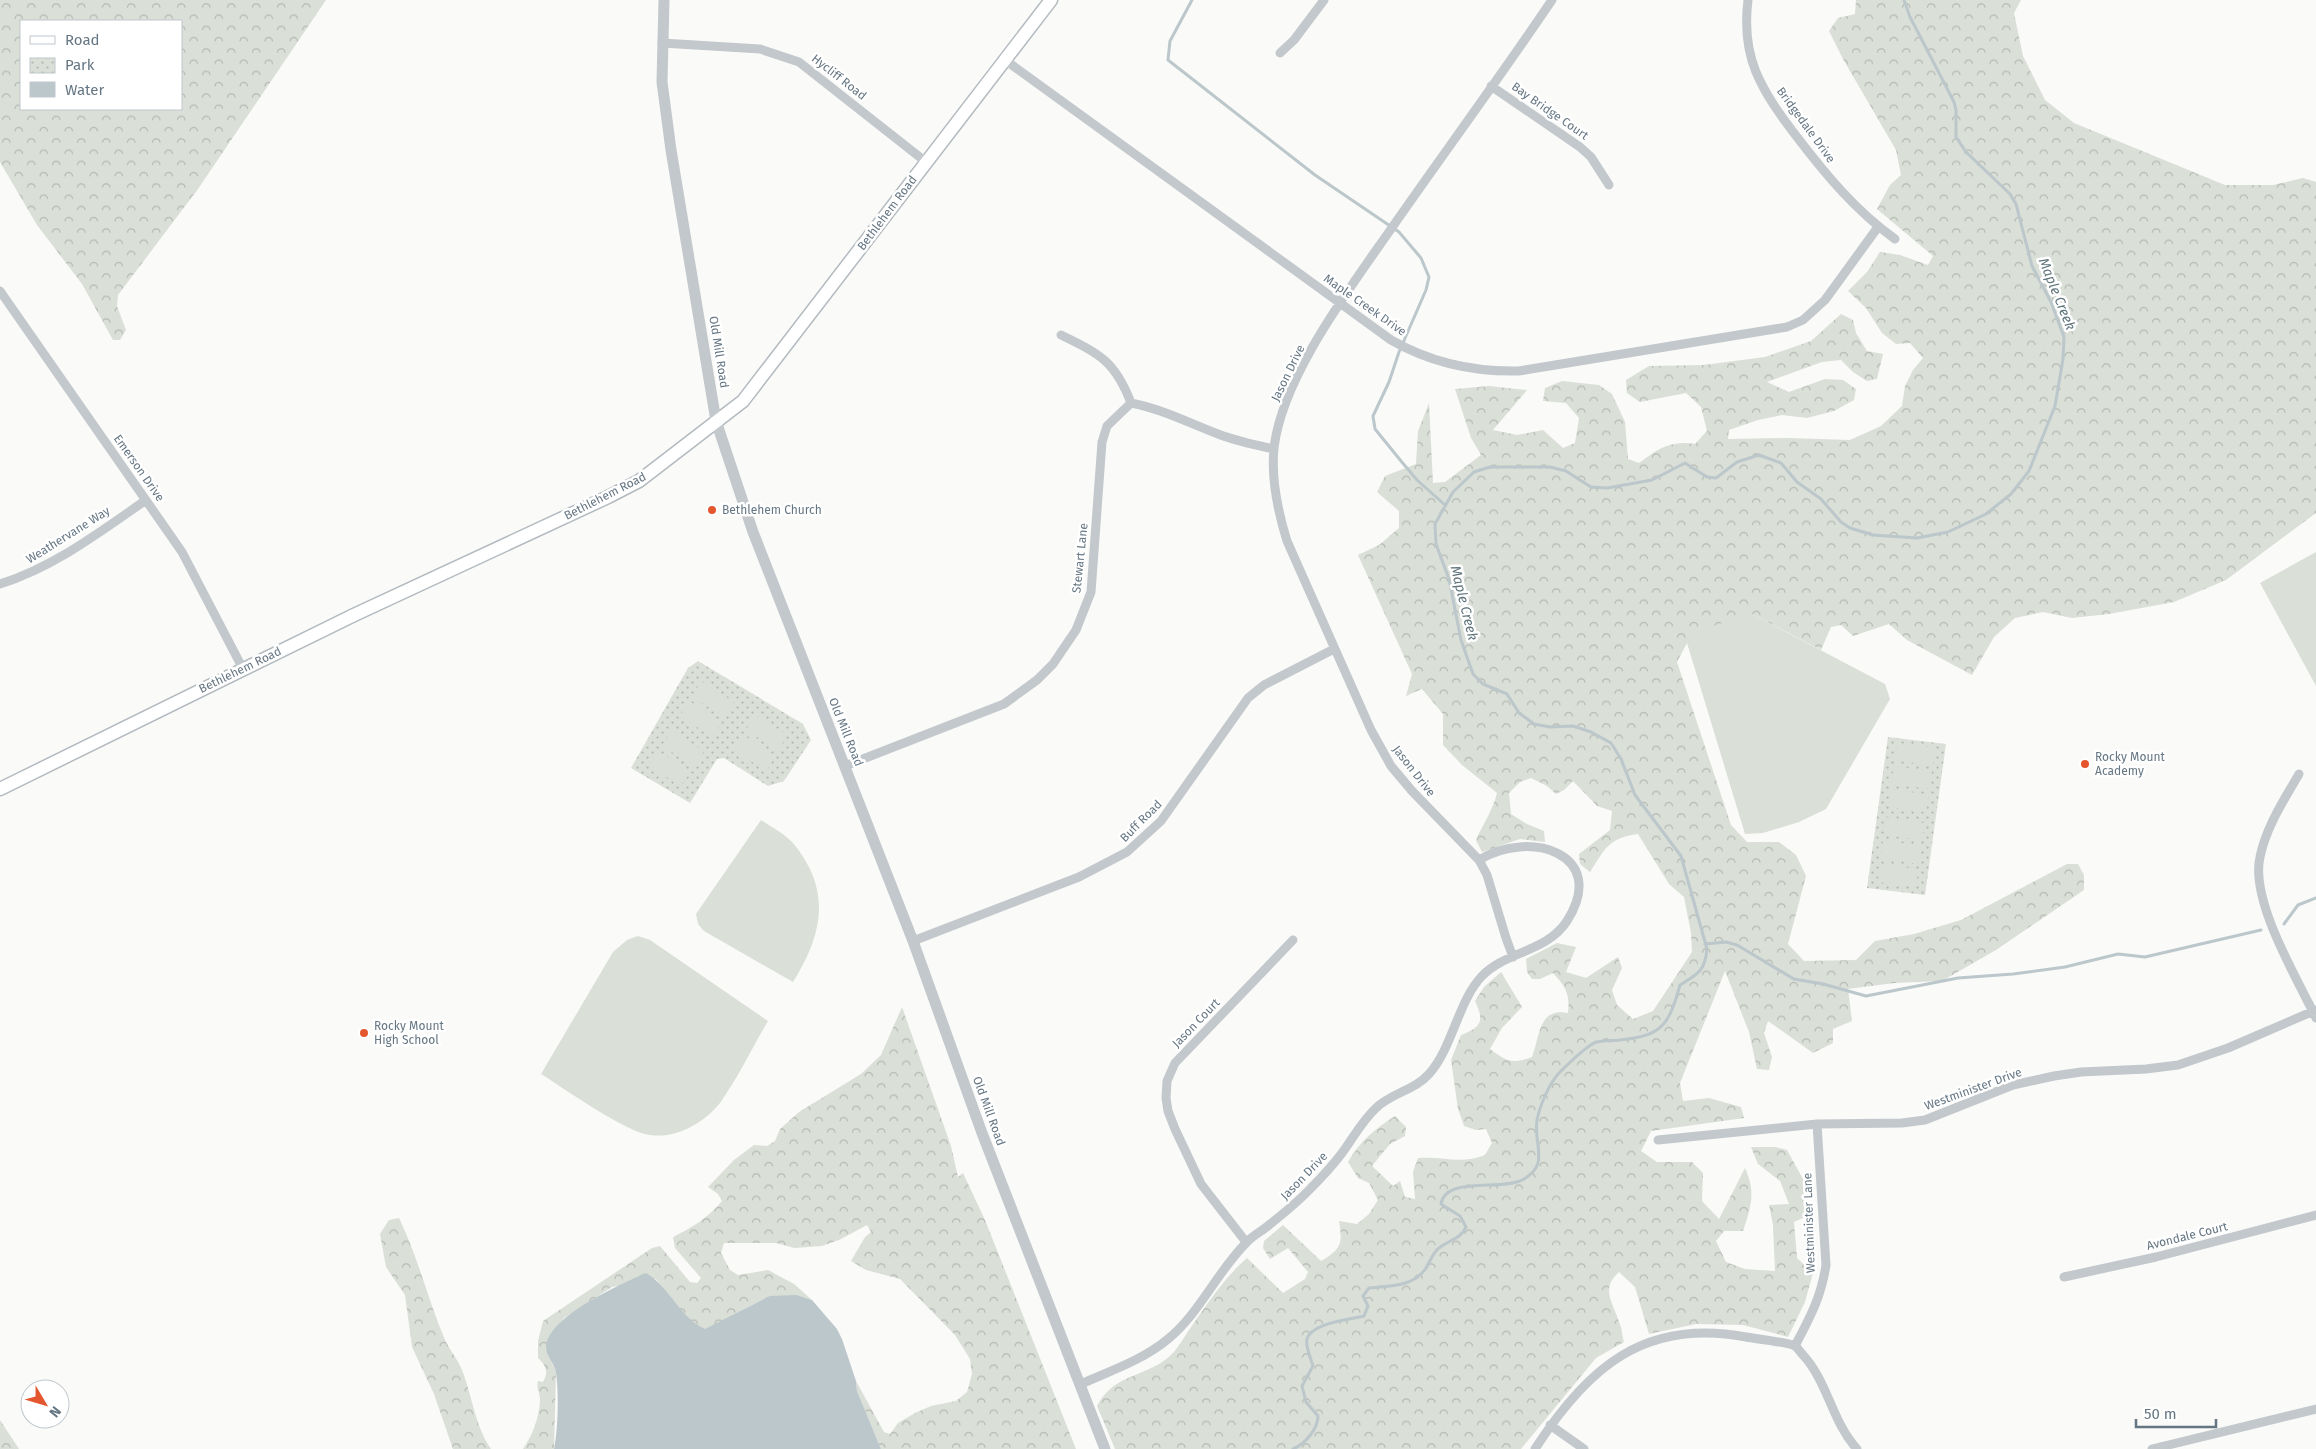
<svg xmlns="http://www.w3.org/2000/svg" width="2316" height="1449" font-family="'Fira Sans',sans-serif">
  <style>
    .forest { fill: url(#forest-crowns); fill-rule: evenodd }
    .park { fill: url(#park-dots) }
    .garden { fill: #dadfd7 }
    .water { fill: #bbc7cb }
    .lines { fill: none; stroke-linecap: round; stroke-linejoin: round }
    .stream { stroke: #bbc7cb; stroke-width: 3 }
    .secondary-casing { stroke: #b3babf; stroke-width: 15 }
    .minor { stroke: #c3c8cc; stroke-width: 9 }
    .tertiary { stroke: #c3c8cc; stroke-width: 11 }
    .secondary { stroke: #fff; stroke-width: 12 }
    .poi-dot { fill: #e4572e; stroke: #fff; stroke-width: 2 }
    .labels { text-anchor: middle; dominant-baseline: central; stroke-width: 5; stroke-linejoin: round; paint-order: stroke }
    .street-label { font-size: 12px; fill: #657683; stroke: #fff }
    .poi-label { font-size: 12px; fill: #657683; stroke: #fff; text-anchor: start }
    .water-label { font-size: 14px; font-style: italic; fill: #60757c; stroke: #fff }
  </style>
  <defs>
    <pattern id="forest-crowns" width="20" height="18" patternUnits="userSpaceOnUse" patternTransform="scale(1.25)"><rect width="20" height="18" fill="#dadfd7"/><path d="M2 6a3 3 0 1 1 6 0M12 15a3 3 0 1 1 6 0" fill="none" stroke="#b4b9b4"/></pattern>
    <pattern id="park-dots" width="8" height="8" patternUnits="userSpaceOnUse" patternTransform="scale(1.25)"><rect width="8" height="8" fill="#dadfd7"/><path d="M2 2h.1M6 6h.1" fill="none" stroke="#b4b9b4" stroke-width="1.8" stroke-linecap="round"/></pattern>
  </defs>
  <rect width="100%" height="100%" fill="#fafaf8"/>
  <path class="forest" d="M0 0H326L198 189 118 295 117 306 126 330 120 340H113L82 284 37 225 0 162ZM181 21V109H21V21Z
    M1856 0H2021L2014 13 2023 56 2045 100 2074 123 2225 185H2273L2303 178 2316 182V513L2226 580 2174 602 2109 614 2072 618 2043 612 2015 618 1994 637 1972 675 1907 640 1889 624 1853 636 1841 625 1831 627 1821 650 1752 614 1687 643 1677 662 1731 825 1747 842H1779L1796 855 1806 876 1788 944 1804 961 1856 960 1875 941 1914 934 1961 920 2067 864H2078L2084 875V890L1996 950 1942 981 1894 983 1848 989 1852 1021 1833 1029V1043L1813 1053 1768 1021 1764 1033 1772 1057 1769 1070 1757 1069 1749 1032 1725 971 1680 1083 1683 1101 1709 1098 1741 1107 1744 1118 1651 1131 1641 1151 1657 1162H1692L1703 1173 1702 1201 1719 1219 1745 1168C1756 1192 1751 1207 1743 1231H1724L1716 1241 1726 1262 1745 1269 1775 1271 1773 1225 1769 1205 1789 1204 1780 1181 1758 1164 1751 1147H1775L1787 1150 1803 1179 1810 1208 1805 1217 1794 1222 1797 1258 1813 1273 1805 1302 1788 1337 1743 1325 1696 1324 1649 1334 1635 1287 1619 1272C1600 1289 1613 1302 1619 1322 1622 1328 1622 1335 1624 1342L1596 1358 1521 1449H1115L1097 1406C1115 1371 1150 1378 1174 1352 1179 1346 1183 1339 1187 1333 1205 1307 1223 1279 1247 1258L1283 1293 1305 1279 1308 1272 1288 1248 1270 1259 1263 1248 1264 1241 1283 1225 1321 1261C1341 1249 1343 1244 1339 1221L1357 1224 1369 1214 1378 1200 1369 1183 1358 1178 1348 1162C1360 1141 1375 1129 1395 1116L1406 1127 1405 1136 1390 1144 1372 1166 1393 1186 1400 1181 1405 1197 1415 1199 1413 1172 1418 1158C1444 1156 1460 1165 1485 1155L1492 1143 1486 1129 1476 1130 1464 1126 1458 1109 1451 1060 1461 1035C1481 1027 1485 1022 1475 1001L1484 987 1501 972 1522 1007 1502 1028 1490 1049C1507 1062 1512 1064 1532 1057 1540 1037 1538 1007 1568 1013 1570 994 1566 987 1553 973L1540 979H1532L1527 972 1526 959 1557 943 1576 947 1566 972 1586 978 1618 957 1622 968 1612 990 1617 1005 1633 1019 1653 1011 1692 952 1691 933 1684 897 1669 884 1638 834C1608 838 1605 849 1590 872L1580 864 1579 854 1610 830 1612 811 1597 806 1573 781 1564 790 1556 794 1547 786 1531 778 1520 782 1509 793 1511 814 1527 824 1544 831 1545 842 1520 839 1482 852 1476 840C1483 824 1493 810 1497 793L1462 765 1443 745V714L1422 689 1406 696 1412 674 1358 555 1379 545 1399 528V511L1377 492 1385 476 1416 464 1418 431 1429 403 1433 483 1445 482 1481 455 1471 438 1455 389 1489 386 1527 390 1493 430 1517 435 1543 430 1563 448 1575 443 1579 418 1566 403 1543 401 1545 388 1562 381 1599 385 1612 394 1625 422 1628 459 1639 463C1658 449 1670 440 1695 444L1707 431 1701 407 1686 393 1640 402 1627 393 1626 380 1649 366 1704 365 1765 357 1811 341 1841 314 1853 320 1856 333 1867 351 1883 354 1877 379 1867 381 1853 372 1841 360 1822 362 1767 382 1789 392 1825 379 1843 380 1856 389 1854 400 1834 411 1807 418 1782 415 1758 420 1729 430 1728 439 1787 438 1850 440 1881 426 1902 406 1905 386 1913 370 1923 358 1910 343 1896 344 1882 333 1866 308 1848 291 1867 272 1880 252 1900 255 1928 265 1933 256 1877 209 1890 185 1901 175 1896 150 1843 59 1829 31 1838 18 1855 14Z
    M902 1007 951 1146 958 1177 963 1173 985 1220 1076 1449H881L857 1391 856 1381 884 1432 890 1434 898 1423 915 1413 931 1406 956 1401 967 1392 972 1374 970 1359 955 1335 900 1279 866 1270 851 1261 865 1237 871 1232 867 1225 839 1240 822 1246 794 1248 776 1243H724L721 1253 730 1270 738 1275 768 1270 794 1284 812 1300C768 1285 743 1313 705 1330L692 1324 656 1279 612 1287 564 1318 549 1339 546 1350 556 1372 554 1449H523C533 1434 539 1419 540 1400 540 1392 536 1389 538 1381L543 1382C549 1371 546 1366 538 1358V1341L543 1321 652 1248 660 1246 690 1282 697 1283 701 1278 675 1248 673 1237C692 1228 709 1217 722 1201L718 1194 708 1187 734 1160 754 1145 767 1146 775 1141 780 1129 799 1112 861 1074 881 1055Z
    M399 1218C418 1257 428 1300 445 1340 450 1350 458 1360 462 1370 472 1395 475 1426 491 1449H453L434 1394 412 1347 405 1295 386 1267 380 1234 389 1220Z
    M0 1420 19 1449H0Z"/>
  <path class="park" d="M698 661 803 724 811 740 784 781 768 786 724 758 717 759 690 803 631 768 688 668Z
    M1888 737 1946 744 1925 895 1867 888Z"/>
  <path class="garden" d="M2316 552V686L2260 583Z
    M1752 614 1885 684 1890 699 1826 809 1799 822 1763 833 1745 834 1687 643 1703 629Z
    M701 681 734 702 725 717 692 697Z
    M689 701 722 722 712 737 680 716Z
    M755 715 788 735 778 750 746 730Z
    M671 730 704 751 694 766 662 746Z
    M743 735 776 756 766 771 734 750Z
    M1897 743 1935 748 1933 766 1895 760Z
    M658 751 691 771 681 786 649 766Z
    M1894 766 1932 771 1930 789 1891 784Z
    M1891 789 1929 795 1926 812 1888 807Z
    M1887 817 1925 823 1922 840 1884 835Z
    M761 820C772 827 785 834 793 843 832 890 823 934 793 982L704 931 698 924 696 914Z
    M1883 840 1922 846 1919 864 1881 858Z
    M1880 864 1918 869 1916 887 1878 882Z
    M638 936 650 940 768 1021C752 1048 738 1078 720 1103 704 1123 676 1139 650 1135 625 1132 565 1089 541 1074L613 952 627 940Z"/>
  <path class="water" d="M646 1273C670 1287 679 1317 705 1329L770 1296 796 1295 812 1300 837 1329 842 1339 856 1381 857 1391 881 1449H554C558 1430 559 1392 556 1373 555 1364 546 1356 546 1348 546 1317 621 1284 646 1273Z"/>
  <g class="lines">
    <path class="stream" d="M1192 0 1170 41 1168 60 1315 175 1399 232 1421 258 1429 277 1426 290 1399 352 1389 382 1373 416 1375 429 1401 461 1417 480 1445 505
      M2284 924 2298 905 2316 898
      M1705 944 1726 942 1737 945 1794 979 1823 984 1866 996 1958 978 2013 974 2065 967 2118 954 2145 957 2261 930
      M1293 1449C1305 1444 1318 1429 1318 1416L1306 1402 1302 1386 1313 1366C1311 1359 1305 1346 1307 1339 1311 1323 1349 1320 1364 1316L1368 1306 1363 1296 1369 1288C1389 1286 1414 1287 1426 1268 1430 1262 1433 1252 1439 1248 1449 1240 1461 1239 1466 1227L1460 1216 1441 1204C1445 1176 1501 1191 1522 1180 1551 1165 1533 1145 1537 1120 1540 1105 1549 1084 1559 1073 1567 1065 1585 1048 1594 1043 1601 1040 1613 1041 1620 1040 1663 1036 1669 1024 1680 985 1698 974 1705 971 1707 949L1681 856 1635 795 1621 759 1611 743 1591 732 1573 726 1550 727 1534 724 1519 713 1507 694 1483 684 1473 674 1461 640 1449 579 1436 544 1435 524 1453 492 1474 472 1490 467H1550L1566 471 1591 487 1607 488 1652 480 1685 463 1707 477 1716 478 1737 462 1759 455 1781 463 1797 482 1821 499 1841 522 1850 528 1873 535 1917 538 1948 532 1986 514 2011 494 2029 471 2055 406 2063 359 2064 337 2051 302 2032 266 2016 204 2010 194 1966 152 1956 137V110L1954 102 1910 17 1904 0"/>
    <g class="secondary-casing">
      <path id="secondary" d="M0 789 354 615 608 497 639 481 743 401 1051 0"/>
    </g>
    <path class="minor" d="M1748 0C1745 24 1747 50 1756 72 1766 96 1781 116 1797 137 1826 175 1856 211 1895 239
      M662 43 760 49 799 62 926 162
      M1280 53 1294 40 1324 0
      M1005 60 1391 340C1431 363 1473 372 1519 371L1787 327 1803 320 1825 300 1878 227
      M1491 86 1580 147 1591 157 1609 185
      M0 291 182 552 243 669
      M1061 335C1100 354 1115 361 1131 403
      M0 584C54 567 100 532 146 500
      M845 766 1004 704 1037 680 1053 664 1076 630 1091 592 1102 442 1107 426 1131 403C1162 409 1189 423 1218 434 1236 441 1255 445 1274 449
      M2299 774C2284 800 2266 827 2260 857 2250 901 2297 978 2316 1018
      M913 941 1079 877 1127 852 1161 821 1248 698 1264 685 1334 649
      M1513 957 1506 938 1487 875 1479 860 1412 791 1391 766 1371 730 1287 541C1278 512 1271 478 1274 448 1282 377 1350 288 1391 229 1444 153 1500 77 1552 0
      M1658 1140 1817 1124 1902 1123 1925 1120 2013 1085 2054 1076 2081 1072 2146 1069 2178 1065 2228 1048 2316 1010
      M1246 1242 1201 1184 1175 1129 1168 1111 1166 1098 1167 1081 1175 1063 1293 940
      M2064 1277 2156 1257 2316 1215
      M1795 1346C1810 1317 1821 1298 1826 1265L1817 1124
      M1081 1384C1110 1371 1143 1360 1168 1339 1199 1314 1217 1272 1246 1243 1252 1236 1262 1231 1269 1225 1284 1213 1298 1202 1311 1188 1322 1177 1333 1165 1342 1153 1353 1138 1362 1121 1376 1108 1391 1093 1415 1090 1429 1074 1453 1047 1458 1001 1482 976 1506 951 1547 952 1567 921 1610 853 1528 829 1479 860
      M1550 1425 1584 1449
      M1535 1449C1587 1368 1644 1318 1746 1337 1756 1339 1788 1342 1795 1346 1798 1348 1800 1352 1803 1355 1828 1382 1832 1422 1857 1449
      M2152 1449 2316 1409"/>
    <path class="tertiary" d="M664 0 662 82 671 150 716 421 753 532 913 941 982 1133 1105 1449"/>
    <use href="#secondary" class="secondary"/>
  </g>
  <g class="poi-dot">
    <circle cx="712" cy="510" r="5"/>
    <circle cx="2085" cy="764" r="5"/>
    <circle cx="364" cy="1033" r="5"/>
  </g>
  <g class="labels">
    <g class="street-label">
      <text transform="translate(839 77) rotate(38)">Hycliff Road</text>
      <text transform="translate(1550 111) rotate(35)">Bay Bridge Court</text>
      <text transform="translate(1806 125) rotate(54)">Bridgedale Drive</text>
      <text transform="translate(887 213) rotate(-53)">Bethlehem Road</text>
      <text transform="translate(1365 305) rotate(35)">Maple Creek Drive</text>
      <text transform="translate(719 352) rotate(81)">Old Mill Road</text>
      <text transform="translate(1288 373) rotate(-64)">Jason Drive</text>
      <text transform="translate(139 468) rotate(55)">Emerson Drive</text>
      <text transform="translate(605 496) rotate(-27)">Bethlehem Road</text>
      <text transform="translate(68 535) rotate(-32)">Weathervane Way</text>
      <text transform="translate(1080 558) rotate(-84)">Stewart Lane</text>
      <text transform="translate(240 670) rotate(-26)">Bethlehem Road</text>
      <text transform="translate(846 732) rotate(68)">Old Mill Road</text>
      <text transform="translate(1414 771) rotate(52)">Jason Drive</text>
      <text transform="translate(1141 821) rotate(-45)">Buff Road</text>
      <text transform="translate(1196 1023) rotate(-46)">Jason Court</text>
      <text transform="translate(1973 1089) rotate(-20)">Westminister Drive</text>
      <text transform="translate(989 1111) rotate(70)">Old Mill Road</text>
      <text transform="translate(1304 1176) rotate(-46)">Jason Drive</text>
      <text transform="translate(1809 1223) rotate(-92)">Westminister Lane</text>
      <text transform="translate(2187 1236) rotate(-14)">Avondale Court</text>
    </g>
    <g class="poi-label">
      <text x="722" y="510">Bethlehem Church</text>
      <text x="2095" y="757">Rocky Mount<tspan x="2095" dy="14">Academy</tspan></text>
      <text x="374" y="1026">Rocky Mount<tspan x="374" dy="14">High School</tspan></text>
    </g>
    <g class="water-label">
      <text transform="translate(2057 294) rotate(68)">Maple Creek</text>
      <text transform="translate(1464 603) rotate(76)">Maple Creek</text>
    </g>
  </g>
  <rect x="20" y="20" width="162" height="90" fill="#ffffff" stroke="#c1c8cd"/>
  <rect x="30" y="36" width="25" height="8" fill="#ffffff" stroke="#c1c8cd"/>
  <text x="65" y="45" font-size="15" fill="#657683">Road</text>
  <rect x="30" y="58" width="25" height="15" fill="url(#park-dots)" stroke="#c1c8cd"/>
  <text x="65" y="70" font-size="15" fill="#657683">Park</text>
  <rect x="30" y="82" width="25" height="15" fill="#bbc7cb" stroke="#c1c8cd"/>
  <text x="65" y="95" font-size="15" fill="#657683">Water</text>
  <g transform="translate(45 1404) rotate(128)"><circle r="24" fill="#ffffff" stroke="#c1c8cd"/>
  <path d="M0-4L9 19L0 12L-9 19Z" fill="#e4572e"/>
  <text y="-8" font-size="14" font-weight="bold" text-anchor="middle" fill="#657683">N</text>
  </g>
  <path d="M2136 1419v8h80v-8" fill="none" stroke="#657683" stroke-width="2.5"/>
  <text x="2144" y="1419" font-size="15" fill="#657683" stroke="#ffffff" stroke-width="4" paint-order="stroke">50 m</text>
</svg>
